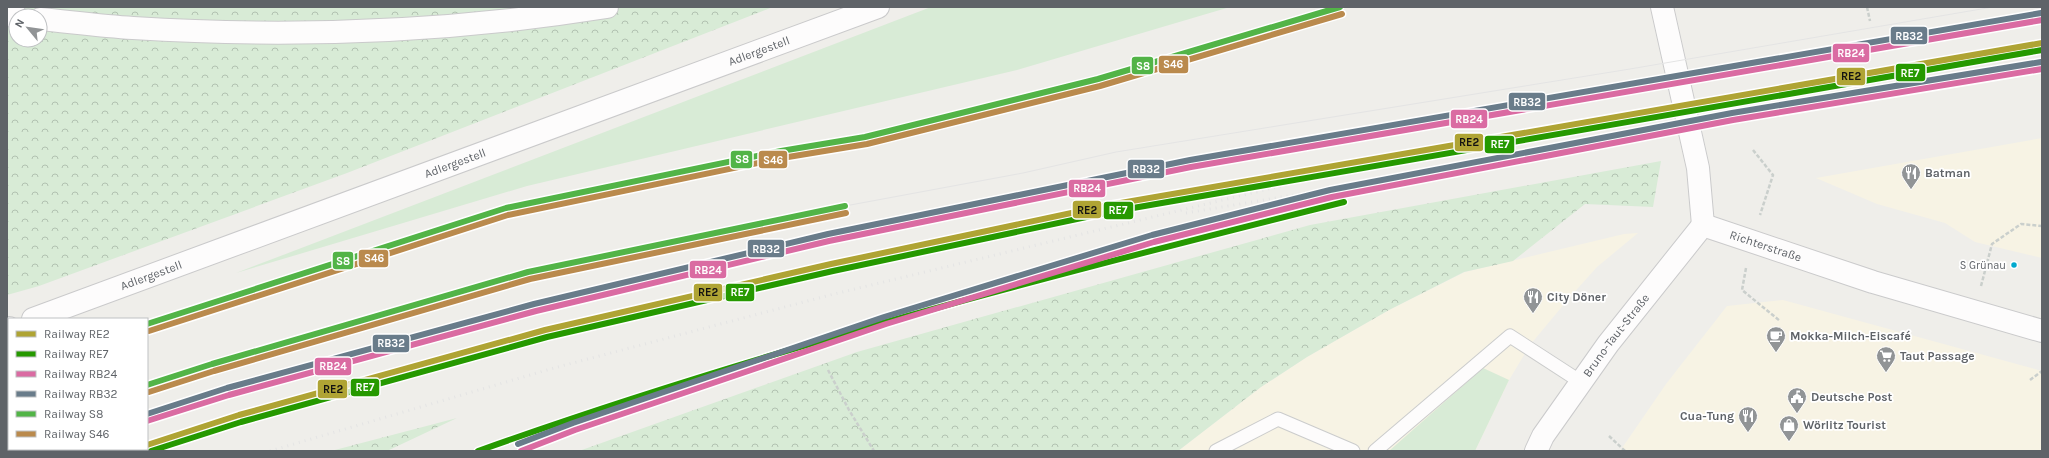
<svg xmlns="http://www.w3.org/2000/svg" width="2049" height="458" font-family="Karla,sans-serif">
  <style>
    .commercial { fill: #f7f3e4 }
    .green { fill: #d8ebd6 }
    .forest { fill: url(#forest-crowns); fill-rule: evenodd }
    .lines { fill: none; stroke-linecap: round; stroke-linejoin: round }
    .lane-casing { stroke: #cbcccc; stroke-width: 15 }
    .secondary-casing { stroke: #cacacb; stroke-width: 24 }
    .path { stroke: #cacfcc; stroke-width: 2.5; stroke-dasharray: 4 2; stroke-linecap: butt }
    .lane { stroke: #fdfcfc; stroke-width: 13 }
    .secondary { stroke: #fdfcfc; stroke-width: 22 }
    .tram { stroke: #e4e4e4; stroke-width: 1 }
    .rail { stroke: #e4e4e4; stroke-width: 3; stroke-dasharray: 1 5; stroke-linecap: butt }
    .rail-1-casing { stroke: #fff; stroke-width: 9 }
    .rail-2-casing { stroke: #fff; stroke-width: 9 }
    .rail-3-casing { stroke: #fff; stroke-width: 9 }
    .rail-4-casing { stroke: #fff; stroke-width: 9 }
    .rail-5-casing { stroke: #fff; stroke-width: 9 }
    .rail-6-casing { stroke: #fff; stroke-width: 9 }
    .rail-1 { stroke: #afa434; stroke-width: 6 }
    .rail-2 { stroke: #269900; stroke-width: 6 }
    .rail-3 { stroke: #da6ba2; stroke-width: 6 }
    .rail-4 { stroke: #697c8a; stroke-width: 6 }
    .rail-5 { stroke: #52b447; stroke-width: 6 }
    .rail-6 { stroke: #ba8a4d; stroke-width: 6 }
    .bus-dot { fill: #00a9ce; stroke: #fff; stroke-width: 1.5 }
    .labels { text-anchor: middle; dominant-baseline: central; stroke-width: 3.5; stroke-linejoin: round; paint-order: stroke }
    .bus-label { font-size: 11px; fill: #5f6368; stroke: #fff; text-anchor: end }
    .street-label { font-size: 12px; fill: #5f6368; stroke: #fff }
    .poi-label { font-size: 12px; font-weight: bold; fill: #5f6368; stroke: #fff; text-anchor: start }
    .line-badge { stroke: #fff; stroke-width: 1.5 }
    .badge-label { font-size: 11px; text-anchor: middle; font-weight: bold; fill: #fff }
    .pale-badge-label { font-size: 11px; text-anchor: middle; font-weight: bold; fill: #111 }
  </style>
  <defs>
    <pattern id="forest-crowns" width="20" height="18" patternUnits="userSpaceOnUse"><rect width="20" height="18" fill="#d8ebd6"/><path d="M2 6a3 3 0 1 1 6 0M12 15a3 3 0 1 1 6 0" fill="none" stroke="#b2c2b1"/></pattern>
  </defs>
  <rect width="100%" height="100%" fill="#efeeea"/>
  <path class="commercial" d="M2042 138V258L1975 242 1945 223 1877 204 1816 178Z
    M1638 233 1597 267 1570 297 1530 345 1509 380 1475 451H1178L1261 387 1307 357 1389 310 1465 272 1624 234Z
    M1783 300 2042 371V451H1620L1666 384 1727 306Z"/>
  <path class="green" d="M931 7H1230L1017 70 527 186 236 273Z
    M1483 368 1509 380 1475 451H1389Z"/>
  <path class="forest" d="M7 7H773L347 173 39 286 7 295ZM16 16H40V40H16Z
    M1661 161 1653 207 1585 204 1513 261 1464 272 1389 310 1307 357 1261 387 1178 451H579L857 352 1310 225Z
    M457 418 387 451H331Z"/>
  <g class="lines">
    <g class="lane-casing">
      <path id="lane" d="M1216 451 1278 419 1353 451
        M1375 451 1510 336 1581 382"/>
    </g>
    <g class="secondary-casing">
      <g id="secondary">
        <path d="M1662 7 1698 168 1703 225"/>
        <path d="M7 15 16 16"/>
        <path d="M40 19C71 22 102 26 133 28 291 38 451 32 607 7"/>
        <path id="s1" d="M1703 225 1873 282 2042 331"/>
        <path id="s2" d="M33 319 878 7"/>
        <path d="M7 329 9 328"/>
        <path id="s3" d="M1536 451 1543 436 1608 344 1703 225"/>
      </g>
    </g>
    <path class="path" d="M1867 7 1870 21
      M1753 150 1773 175 1760 215
      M1746 268 1742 290 1780 321
      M1981 286 1992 244 2021 224 2042 226
      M828 370 849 410 874 451
      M2030 380 2042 371
      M1609 436 1625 451"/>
    <use href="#lane" class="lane"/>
    <use href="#secondary" class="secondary"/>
    <path class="tram" d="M845 206 1023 173 1116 152 1630 69 1993 7"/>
    <path class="rail" d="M1186 213 1625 140
      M270 451 554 368 834 294 1376 163 1619 115"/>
    <g class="rail-1-casing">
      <path id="rail-1" d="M147 445 239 415 545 330 831 264 1109 205 2042 43"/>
    </g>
    <g class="rail-2-casing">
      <path id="rail-2" d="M151 451 241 422 547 337 833 271 1110 212 2042 50
        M478 451C761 350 1052 275 1344 202"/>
    </g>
    <g class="rail-3-casing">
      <path id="rail-3" d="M147 421 229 395 536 311 829 241 1191 167 2042 20
        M521 451 575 430 886 324 1154 242 1332 197 1733 120 2042 69"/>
    </g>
    <g class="rail-4-casing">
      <path id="rail-4" d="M147 414 227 388 534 304 828 234 1190 160 2041 13
        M518 444 573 423 884 317 1152 235 1330 190 1732 113 2041 62"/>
    </g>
    <g class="rail-5-casing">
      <path id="rail-5" d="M147 324 506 208 781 151 865 137 1098 79 1340 7
        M147 385 212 364 528 272 845 206"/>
    </g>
    <g class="rail-6-casing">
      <path id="rail-6" d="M149 331 508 215 782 158 867 144 1100 86 1342 14
        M149 392 214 371 530 279 846 213"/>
    </g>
    <use href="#rail-1" class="rail-1"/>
    <use href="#rail-2" class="rail-2"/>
    <use href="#rail-3" class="rail-3"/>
    <use href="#rail-4" class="rail-4"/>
    <use href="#rail-5" class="rail-5"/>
    <use href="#rail-6" class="rail-6"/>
  </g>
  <defs>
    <g id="restaurant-pin" transform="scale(1)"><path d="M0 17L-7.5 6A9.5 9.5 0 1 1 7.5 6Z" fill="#919496" stroke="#fff"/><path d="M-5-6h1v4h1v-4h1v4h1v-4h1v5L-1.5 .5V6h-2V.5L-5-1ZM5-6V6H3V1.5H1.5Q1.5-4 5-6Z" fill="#fff"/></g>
    <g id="cafe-pin" transform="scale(1)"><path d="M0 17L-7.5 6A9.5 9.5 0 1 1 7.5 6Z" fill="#919496" stroke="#fff"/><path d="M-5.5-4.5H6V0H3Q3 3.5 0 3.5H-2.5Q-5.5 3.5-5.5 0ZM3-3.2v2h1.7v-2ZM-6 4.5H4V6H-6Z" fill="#fff"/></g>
    <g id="supermarket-pin" transform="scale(1)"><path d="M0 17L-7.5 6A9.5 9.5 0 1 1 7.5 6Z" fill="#919496" stroke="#fff"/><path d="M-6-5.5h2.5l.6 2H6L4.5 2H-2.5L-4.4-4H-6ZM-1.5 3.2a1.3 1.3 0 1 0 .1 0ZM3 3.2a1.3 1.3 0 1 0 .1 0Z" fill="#fff"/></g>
    <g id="civic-pin" transform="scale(1)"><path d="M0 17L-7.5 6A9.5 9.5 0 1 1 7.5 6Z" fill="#919496" stroke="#fff"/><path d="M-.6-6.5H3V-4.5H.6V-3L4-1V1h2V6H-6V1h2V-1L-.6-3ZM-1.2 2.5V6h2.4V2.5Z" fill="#fff"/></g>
    <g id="shop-pin" transform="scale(1)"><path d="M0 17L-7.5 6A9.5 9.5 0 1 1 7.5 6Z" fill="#919496" stroke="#fff"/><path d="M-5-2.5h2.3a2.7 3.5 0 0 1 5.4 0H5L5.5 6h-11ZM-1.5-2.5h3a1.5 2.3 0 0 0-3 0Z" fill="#fff"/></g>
  </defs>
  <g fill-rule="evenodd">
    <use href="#restaurant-pin" x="1911" y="173"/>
    <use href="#restaurant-pin" x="1533" y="297"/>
    <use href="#cafe-pin" x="1776" y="336"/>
    <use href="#supermarket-pin" x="1886" y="356"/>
    <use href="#civic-pin" x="1797" y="397"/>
    <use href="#restaurant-pin" x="1748" y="416"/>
    <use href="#shop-pin" x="1789" y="425"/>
  </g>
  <circle class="bus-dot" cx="2014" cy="265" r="3.5"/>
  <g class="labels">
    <g class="bus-label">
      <text x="2006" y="265">S Grünau</text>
    </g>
    <g class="street-label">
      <text stroke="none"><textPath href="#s2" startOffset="774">Adlergestell</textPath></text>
      <text stroke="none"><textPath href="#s2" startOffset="450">Adlergestell</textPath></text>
      <text stroke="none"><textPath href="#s1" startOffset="66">Richterstraße</textPath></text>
      <text stroke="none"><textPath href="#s2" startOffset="126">Adlergestell</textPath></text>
      <text stroke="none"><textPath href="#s3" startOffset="141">Bruno-Taut-Straße</textPath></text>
    </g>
    <g class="poi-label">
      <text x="1925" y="173">Batman</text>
      <text x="1547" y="297">City Döner</text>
      <text x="1790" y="336">Mokka-Milch-Eiscafé</text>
      <text x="1900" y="356">Taut Passage</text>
      <text x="1811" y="397">Deutsche Post</text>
      <text x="1734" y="416" text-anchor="end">Cua-Tung</text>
      <text x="1803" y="425">Wörlitz Tourist</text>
    </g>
  </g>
  <g class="line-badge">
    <rect x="1890" y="26" width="38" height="19" rx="4" fill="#697c8a"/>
    <rect x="1832" y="43" width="38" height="20" rx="4" fill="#da6ba2"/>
    <rect x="1158" y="55" width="31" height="19" rx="4" fill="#ba8a4d"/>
    <rect x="1131" y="56" width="23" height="19" rx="4" fill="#52b447"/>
    <rect x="1895" y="63" width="31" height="19" rx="4" fill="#269900"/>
    <rect x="1836" y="67" width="30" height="19" rx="4" fill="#afa434"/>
    <rect x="1508" y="92" width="38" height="19" rx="4" fill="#697c8a"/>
    <rect x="1450" y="109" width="38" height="20" rx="4" fill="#da6ba2"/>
    <rect x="1454" y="133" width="30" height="19" rx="4" fill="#afa434"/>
    <rect x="1484" y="135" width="31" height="19" rx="4" fill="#269900"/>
    <rect x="730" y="150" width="23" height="19" rx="4" fill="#52b447"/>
    <rect x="758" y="150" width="30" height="19" rx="4" fill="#ba8a4d"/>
    <rect x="1127" y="159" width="38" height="20" rx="4" fill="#697c8a"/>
    <rect x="1068" y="179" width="38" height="19" rx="4" fill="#da6ba2"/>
    <rect x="1072" y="200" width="30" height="19" rx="4" fill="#afa434"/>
    <rect x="1103" y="201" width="31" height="19" rx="4" fill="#269900"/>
    <rect x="747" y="239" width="38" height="19" rx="4" fill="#697c8a"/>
    <rect x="358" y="249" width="31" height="19" rx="4" fill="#ba8a4d"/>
    <rect x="332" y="251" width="22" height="19" rx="4" fill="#52b447"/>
    <rect x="689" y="260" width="38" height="19" rx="4" fill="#da6ba2"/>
    <rect x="693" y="283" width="30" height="19" rx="4" fill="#afa434"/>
    <rect x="725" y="283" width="30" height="19" rx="4" fill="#269900"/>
    <rect x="372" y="334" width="38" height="19" rx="4" fill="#697c8a"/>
    <rect x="314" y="357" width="38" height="19" rx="4" fill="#da6ba2"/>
    <rect x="350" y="378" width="30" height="19" rx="4" fill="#269900"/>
    <rect x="317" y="379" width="31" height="20" rx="4" fill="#afa434"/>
  </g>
  <g class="badge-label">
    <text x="1909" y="40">RB32</text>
    <text x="1851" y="57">RB24</text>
    <text x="1173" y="68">S46</text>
    <text x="1143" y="70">S8</text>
    <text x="1910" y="77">RE7</text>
    <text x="1527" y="106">RB32</text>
    <text x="1469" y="123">RB24</text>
    <text x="1500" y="148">RE7</text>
    <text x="742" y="163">S8</text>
    <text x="773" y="164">S46</text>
    <text x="1146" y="173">RB32</text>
    <text x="1087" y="192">RB24</text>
    <text x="1118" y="214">RE7</text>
    <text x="766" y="253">RB32</text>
    <text x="374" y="262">S46</text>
    <text x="343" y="265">S8</text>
    <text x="708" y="274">RB24</text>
    <text x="740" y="296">RE7</text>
    <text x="391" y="347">RB32</text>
    <text x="333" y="370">RB24</text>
    <text x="365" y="391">RE7</text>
  </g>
  <g class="pale-badge-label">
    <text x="1851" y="80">RE2</text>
    <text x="1469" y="146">RE2</text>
    <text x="1087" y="214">RE2</text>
    <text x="708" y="296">RE2</text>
    <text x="333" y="393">RE2</text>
  </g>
  <rect width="2049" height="458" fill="none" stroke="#5f6368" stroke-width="16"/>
  <rect x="8" y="318" width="140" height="132" fill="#ffffff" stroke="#bfc1c3"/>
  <rect x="16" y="331" width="20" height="6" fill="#afa434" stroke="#bfc1c3"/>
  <text x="44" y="338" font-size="12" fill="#5f6368">Railway RE2</text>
  <rect x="16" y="351" width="20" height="6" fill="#269900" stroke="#bfc1c3"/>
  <text x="44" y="358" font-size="12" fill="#5f6368">Railway RE7</text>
  <rect x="16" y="371" width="20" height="6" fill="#da6ba2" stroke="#bfc1c3"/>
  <text x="44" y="378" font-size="12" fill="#5f6368">Railway RB24</text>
  <rect x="16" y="391" width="20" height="6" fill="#697c8a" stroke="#bfc1c3"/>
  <text x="44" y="398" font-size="12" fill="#5f6368">Railway RB32</text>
  <rect x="16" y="411" width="20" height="6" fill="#52b447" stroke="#bfc1c3"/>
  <text x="44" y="418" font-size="12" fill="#5f6368">Railway S8</text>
  <rect x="16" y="431" width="20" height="6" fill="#ba8a4d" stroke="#bfc1c3"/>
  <text x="44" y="438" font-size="12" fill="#5f6368">Railway S46</text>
  <g transform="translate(28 28) rotate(299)"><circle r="19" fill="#ffffff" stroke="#bfc1c3"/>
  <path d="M0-3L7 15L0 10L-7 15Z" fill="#919496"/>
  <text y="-6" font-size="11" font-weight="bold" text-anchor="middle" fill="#5f6368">N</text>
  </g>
</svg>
